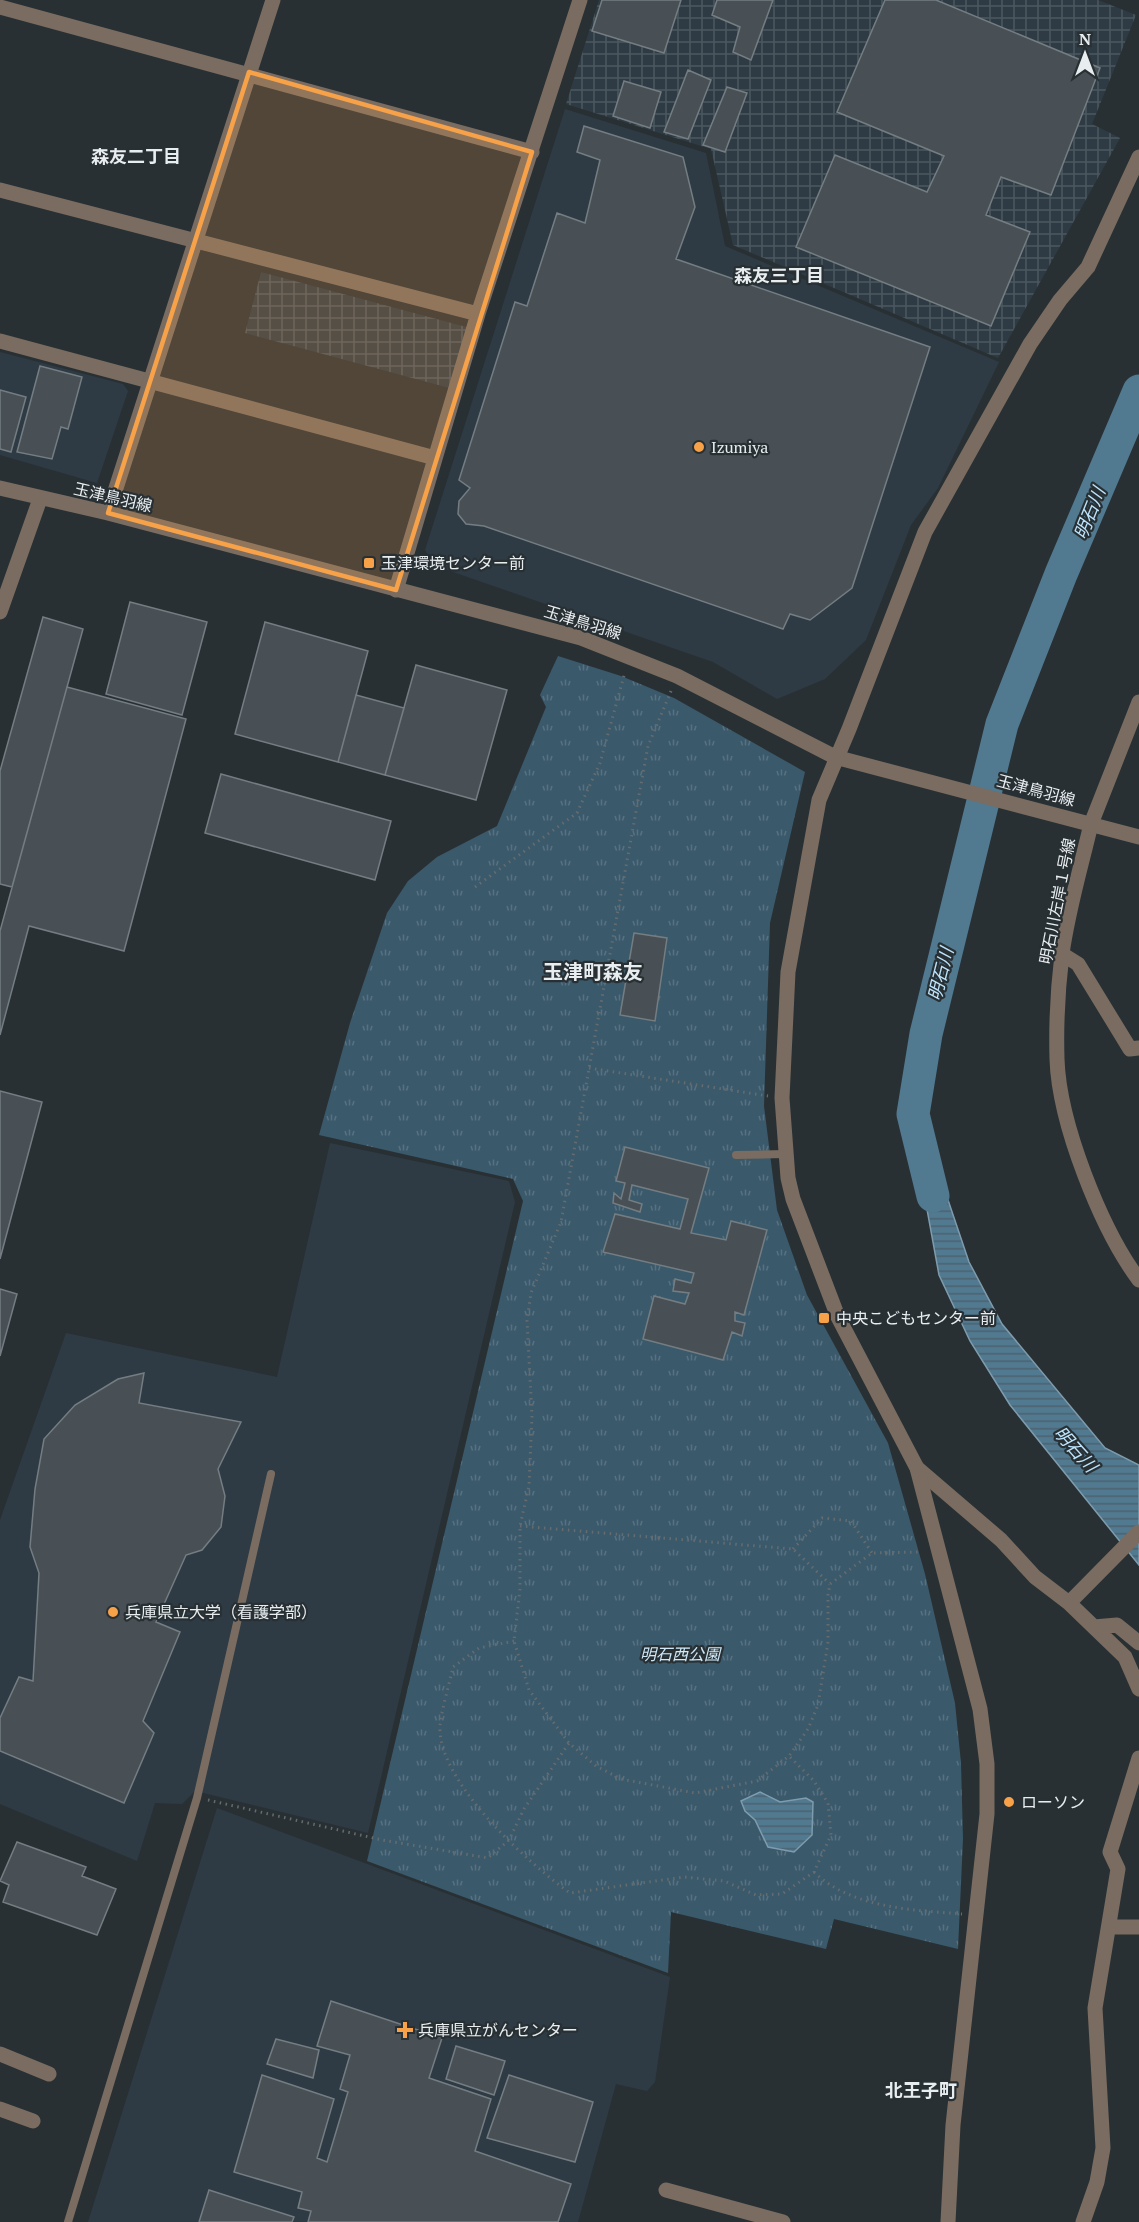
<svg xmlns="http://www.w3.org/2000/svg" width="1139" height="2222" font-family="'PT Serif','Noto Sans JP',serif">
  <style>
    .built { fill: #2e3b44 }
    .industrial { fill: url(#industrial-grid) }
    .park { fill: url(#park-tufts) }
    .water { fill: url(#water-rules); stroke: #7e9cad; stroke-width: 1.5 }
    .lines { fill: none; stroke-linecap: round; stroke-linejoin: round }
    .river { stroke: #517990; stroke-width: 33 }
    .building { fill: #485055; stroke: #747d82; stroke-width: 1.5 }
    .path { stroke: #656c70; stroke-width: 3; stroke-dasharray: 1.5 4.5; stroke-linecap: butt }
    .service { stroke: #7a6c60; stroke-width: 8 }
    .minor { stroke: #7a6c60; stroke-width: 15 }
    .tertiary { stroke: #7a6c60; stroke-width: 15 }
    .marked { fill: #f7a149; fill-opacity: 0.2; stroke: #f7a149; stroke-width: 4.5; stroke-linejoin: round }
    .poi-dot { fill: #f7a149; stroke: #283034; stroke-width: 2 }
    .labels { text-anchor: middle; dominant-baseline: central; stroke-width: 4.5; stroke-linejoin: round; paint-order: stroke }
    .poi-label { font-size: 16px; fill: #e8edf0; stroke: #283034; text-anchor: start }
    .street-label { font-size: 16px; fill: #e8edf0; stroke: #283034 }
    .park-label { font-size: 16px; font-style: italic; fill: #cee8f8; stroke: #283034 }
    .neighbourhood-label { font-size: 18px; font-weight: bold; fill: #e8edf0; stroke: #283034 }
    .water-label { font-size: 18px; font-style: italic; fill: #bde4fc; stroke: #283034 }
    .quarter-label { font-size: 20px; font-weight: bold; fill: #e8edf0; stroke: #283034 }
  </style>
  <defs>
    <pattern id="industrial-grid" width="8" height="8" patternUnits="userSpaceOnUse" patternTransform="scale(1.5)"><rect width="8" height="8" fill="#2e3b44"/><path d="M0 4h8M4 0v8" fill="none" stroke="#4c585f"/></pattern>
    <pattern id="park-tufts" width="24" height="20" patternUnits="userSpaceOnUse" patternTransform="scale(1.5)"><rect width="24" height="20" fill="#3a596b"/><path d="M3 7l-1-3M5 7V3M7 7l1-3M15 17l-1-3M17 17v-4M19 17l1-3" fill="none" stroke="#567180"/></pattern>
    <pattern id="water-rules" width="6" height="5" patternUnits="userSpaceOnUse" patternTransform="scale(1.5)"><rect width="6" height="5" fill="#517990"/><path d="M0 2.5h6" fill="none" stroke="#4c6270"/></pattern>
  </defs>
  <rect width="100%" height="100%" fill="#283034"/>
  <path class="built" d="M565 109 706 153 725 246 999 362 938 488 911 525 866 640 825 679 777 699 713 662 433 565 425 550Z
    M0 352 123 384 128 391 97 483 0 455Z
    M330 1143 509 1181 515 1202 368 1833 195 1791 182 1804 155 1803 137 1861 0 1804V1520L66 1333 277 1377Z
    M217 1808 670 1977 655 2082 647 2091 616 2084 578 2222H88Z"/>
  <path class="industrial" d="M599 0H1098L1136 15 1092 124 1120 138 998 358 733 245 711 149 566 104Z
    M261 272 474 329 453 389 245 333Z"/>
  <path class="park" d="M558 656 621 676 674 698 805 772 770 923 764 1106 777 1210 807 1295 888 1443 925 1574 955 1703 961 1763 963 1839 958 1949 834 1919 826 1949 671 1912 668 1973 367 1861 523 1201 513 1179 319 1135 350 1023 387 913 408 881 437 857 497 826 546 707 540 695Z"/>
  <path class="water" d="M914 1138 944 1188 969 1262 1002 1324 1105 1448 1139 1465V1565L1010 1405 970 1341 939 1275Z
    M760 1792 780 1802 806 1798 813 1802 812 1835 794 1852 768 1847 755 1820 745 1811 741 1801Z"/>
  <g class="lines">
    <path class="river" d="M933 1196 913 1114 926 1034 1002 724 1061 574 1139 391"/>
  </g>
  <path class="building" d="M602 0H681L664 53 592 31Z
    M717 0H773L751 60 733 52 740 27 712 15Z
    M885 0H936L1100 68 1051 195 1001 177 986 215 1030 232 991 326 796 247 835 155 927 192 944 156 837 112Z
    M688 70 711 80 688 139 664 132Z
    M624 81 661 92 650 128 613 116Z
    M727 87 747 93 725 152 703 145Z
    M584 126 683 157 695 207 676 259 930 347 852 588 810 620 790 614 783 629 484 526 466 524 458 514 459 501 470 488 459 480 515 302 527 306 557 213 585 223 600 160 577 152Z
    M40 366 82 377 68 429 61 427 52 459 17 452Z
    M0 390 26 397 11 452 0 449Z
    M130 602 207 622 182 715 106 694Z
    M43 617 83 629 12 887 0 884V771Z
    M265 622 368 651 338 762 235 734Z
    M416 665 507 690 476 800 385 775Z
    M67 687 186 719 124 951 29 926 0 1035V931Z
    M356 695 404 708 385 775 338 762Z
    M221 774 391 821 375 880 205 833Z
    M634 933 667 938 655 1021 620 1015Z
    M0 1091 42 1102 0 1259Z
    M625 1147 709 1168 691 1233 726 1240 731 1221 767 1230 744 1315 735 1312V1321L745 1323 742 1336 732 1332 723 1360 643 1339 654 1296 685 1304 689 1293 673 1291 675 1279 691 1283 694 1273 603 1252 615 1214 680 1229 688 1199 632 1185 629 1200 642 1204 640 1212 613 1203 614 1193 621 1199 625 1183 616 1181Z
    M0 1289 17 1294 0 1356Z
    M144 1373 139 1403 241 1422 218 1469 225 1496 221 1527 202 1550 186 1555 156 1622 180 1632 143 1721 154 1733 124 1803 0 1751V1718L19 1677 33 1681 39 1573 30 1547 35 1489 44 1439 75 1405 118 1379Z
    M17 1842 86 1867 82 1876 116 1889 97 1935 3 1902 9 1885 0 1881Z
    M331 2001 442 2038 429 2078 491 2099 475 2151 571 2184 558 2222H308L311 2211 298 2208 302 2192 234 2172 262 2075 334 2099 317 2158 327 2162 348 2092 340 2089 350 2055 317 2046Z
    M276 2039 319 2050 313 2078 267 2064Z
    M456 2046 505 2061 494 2095 446 2079Z
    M509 2075 593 2102 575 2162 487 2138Z
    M209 2190 294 2217 292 2222H199Z"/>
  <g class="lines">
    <path class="path" d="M671 691 648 746 561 1222 531 1293 527 1321 532 1416 529 1486 520 1526V1589L514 1641 529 1690 569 1743 596 1766 621 1779 695 1793 757 1781 789 1756 808 1729 818 1705 828 1642V1595L830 1584 872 1553 922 1552
      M475 887 577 813 600 763 625 672
      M589 1068 768 1096
      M520 1526 793 1549 830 1584
      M793 1549 822 1518 851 1521 872 1553
      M514 1641 479 1648 453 1667C449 1686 442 1707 440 1726 437 1781 528 1863 570 1893L684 1877 724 1881 756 1895 782 1894 814 1872 831 1835 828 1803 814 1781 789 1756
      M208 1800 382 1840 488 1858 509 1840 524 1809 569 1743
      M814 1872C851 1908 912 1910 962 1914"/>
    <path class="service" d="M736 1155 786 1154
      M68 2222 197 1798 271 1474"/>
    <path class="minor" d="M0 7 532 152
      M0 190 478 314
      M0 341 435 458
      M396 590 478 314 580 0
      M0 612 40 499
      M1091 824C1081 867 1068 910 1062 954 1058 987 1056 1025 1057 1059 1059 1123 1101 1229 1139 1280
      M1062 954 1078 964 1130 1049 1139 1048
      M917 1468 1001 1540 1035 1577 1069 1603 1125 1657 1139 1689
      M1069 1603 1139 1532
      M1094 1627 1117 1625 1139 1643
      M1109 1927H1139
      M0 2054 49 2074
      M0 2109 33 2121
      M666 2190 783 2222
      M1083 2222 1097 2182 1103 2148 1095 2008 1118 1869 1110 1852 1139 1758"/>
    <path class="tertiary" d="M0 488 108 513 581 638 677 676 835 757 1139 837
      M108 513 273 0
      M1091 824 1139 702
      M948 2222 953 2125 987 1814V1764L980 1709 917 1468 838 1317 793 1199 788 1178 782 1098 788 972 819 800 849 729 925 532 1030 344 1060 300 1088 267 1139 157"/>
  </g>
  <path class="marked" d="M249 72 532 152 396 590 108 513Z"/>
  <g class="poi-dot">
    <circle cx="699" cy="447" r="6"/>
    <rect x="363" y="557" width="12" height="12" rx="3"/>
    <rect x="818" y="1312" width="12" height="12" rx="3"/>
    <circle cx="113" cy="1612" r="6"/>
    <circle cx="1009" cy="1802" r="6"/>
    <path d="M402 2021h6v6h6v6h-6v6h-6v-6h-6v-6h6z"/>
  </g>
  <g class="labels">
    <g class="poi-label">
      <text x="711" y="447">Izumiya</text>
      <text x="381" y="563">玉津環境センター前</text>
      <text x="836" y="1318">中央こどもセンター前</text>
      <text x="125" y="1612">兵庫県立大学（看護学部）</text>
      <text x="1021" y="1802">ローソン</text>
      <text x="418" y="2030">兵庫県立がんセンター</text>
    </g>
    <g class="street-label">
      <text transform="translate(113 497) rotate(13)">玉津鳥羽線</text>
      <text transform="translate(583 622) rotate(17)">玉津鳥羽線</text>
      <text transform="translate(1036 790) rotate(15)">玉津鳥羽線</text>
      <text transform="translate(1057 901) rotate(-79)">明石川左岸１号線</text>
    </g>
    <g class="park-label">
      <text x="680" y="1654">明石西公園</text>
    </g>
    <g class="neighbourhood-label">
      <text x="136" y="156">森友二丁目</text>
      <text x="779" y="275">森友三丁目</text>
      <text x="921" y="2090">北王子町</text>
    </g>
    <g class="water-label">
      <text transform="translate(1089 513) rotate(-68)">明石川</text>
      <text transform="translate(940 974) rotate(-76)">明石川</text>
      <text transform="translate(1076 1449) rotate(48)">明石川</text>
    </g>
    <g class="quarter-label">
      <text x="593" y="971">玉津町森友</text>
    </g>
  </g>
  <g transform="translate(1085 54)" stroke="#283034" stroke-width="4.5" paint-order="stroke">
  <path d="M0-4.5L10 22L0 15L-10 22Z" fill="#e8edf0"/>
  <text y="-9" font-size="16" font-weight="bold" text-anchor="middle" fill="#e8edf0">N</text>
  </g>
</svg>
